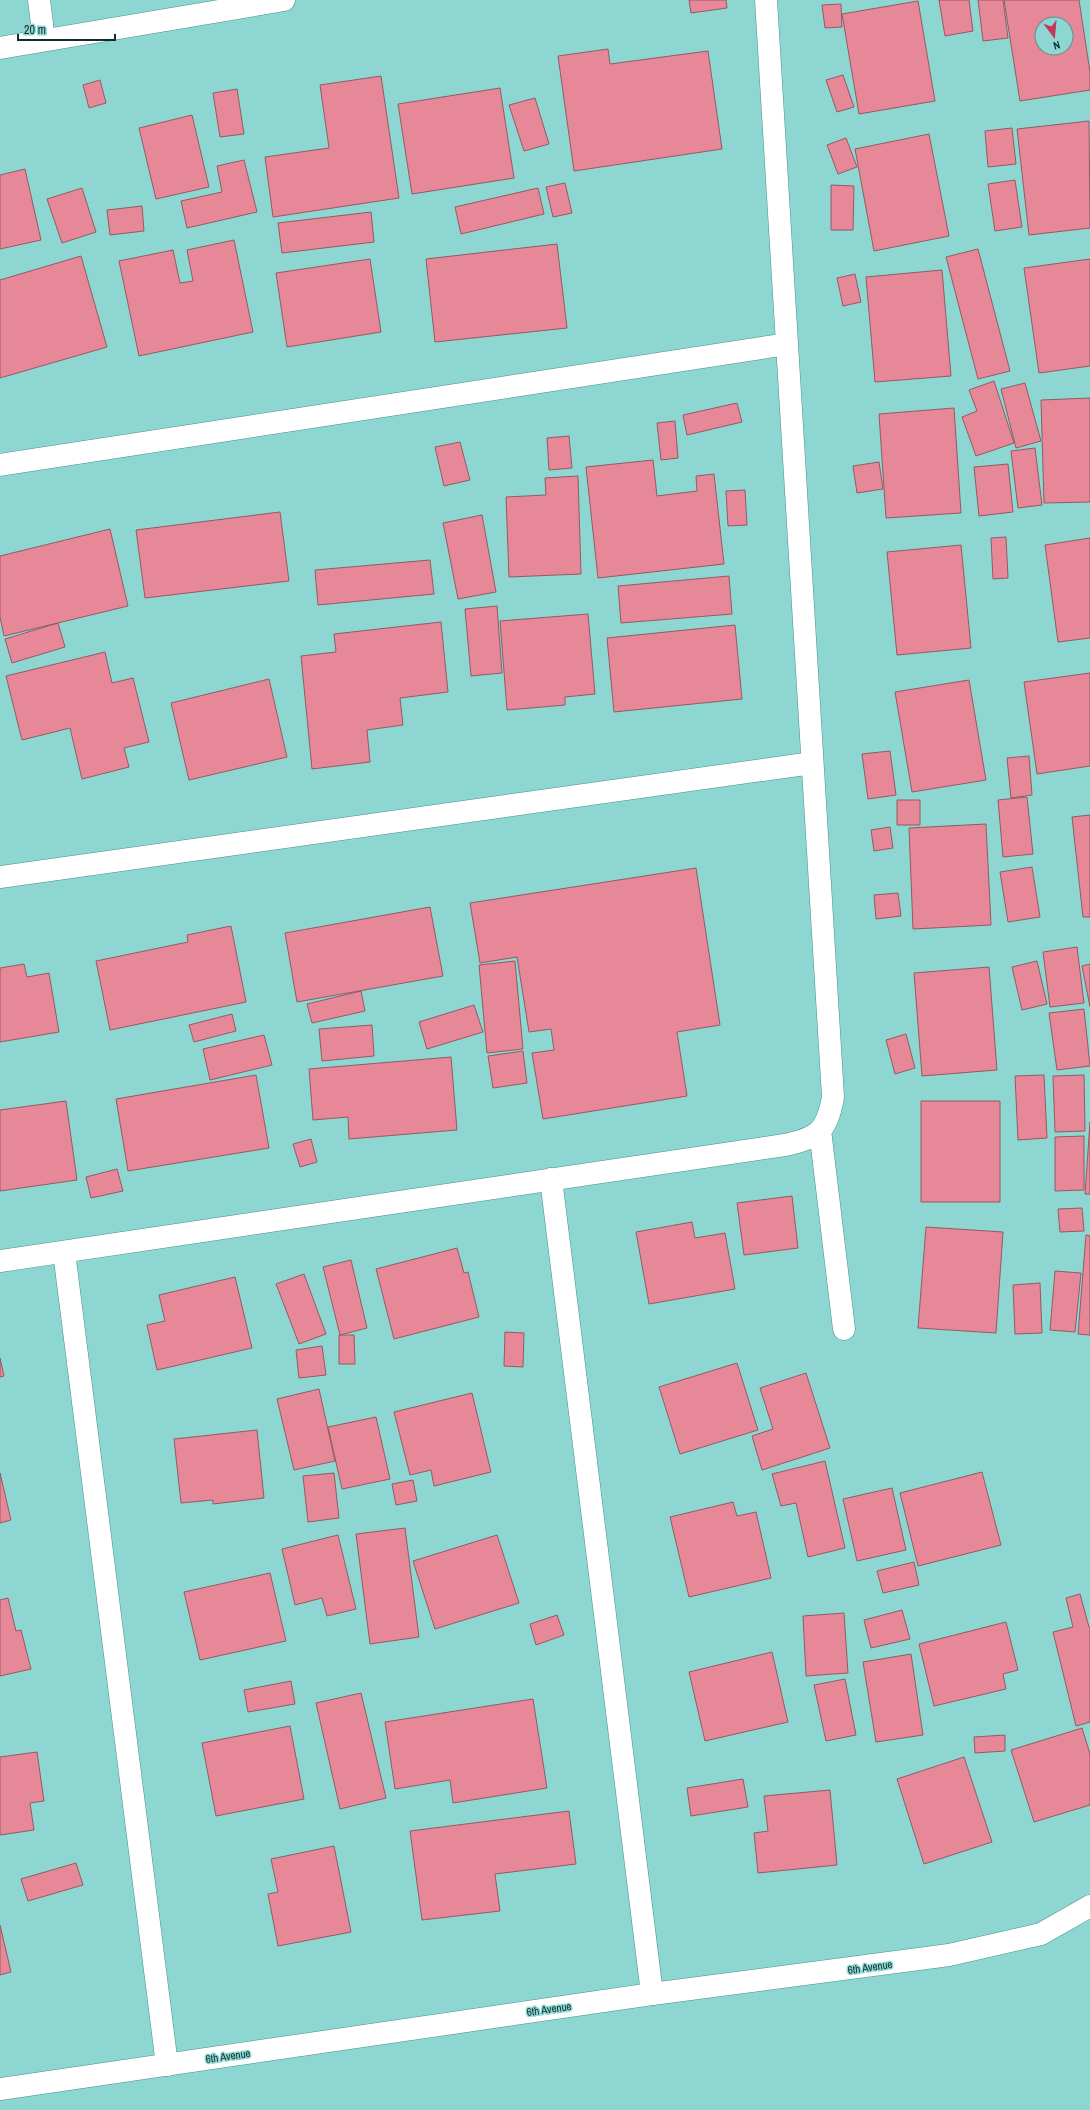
<svg xmlns="http://www.w3.org/2000/svg" width="1090" height="2110" font-family="'Archivo Narrow',sans-serif">
  <style>
    .building { fill: #e68897; stroke: #925b63; fill-rule: evenodd }
    .lines { fill: none; stroke-linecap: round; stroke-linejoin: round }
    .street-casing { stroke: #47908c; stroke-width: 23 }
    .secondary-casing { stroke: #47908c; stroke-width: 23 }
    .street { stroke: #fff; stroke-width: 22 }
    .secondary { stroke: #fff; stroke-width: 22 }
    .labels { text-anchor: middle; dominant-baseline: central; stroke-width: 3; stroke-linejoin: round; paint-order: stroke }
    .street-label { font-size: 11px; fill: #0f2e2c; stroke: #8dd6d1 }
  </style>
  <rect width="100%" height="100%" fill="#8dd6d1"/>
  <path class="building" d="M689 0H726L727 8 691 13Z
    M939 0H969L973 31 945 36Z
    M978 0H1003L1008 38 983 41Z
    M1004 0H1079L1090 72V90L1020 101ZM1042 24H1066V48H1042Z
    M918 1 935 101 859 114 842 14Z
    M841 4 842 27 825 28 822 5Z
    M608 49 610 64 708 51 722 149 574 171 558 56Z
    M843 75 854 107 837 112 826 80Z
    M381 76 399 198 273 217 265 157 329 148 320 85Z
    M100 80 106 103 89 108 83 85Z
    M500 88 514 178 412 194 398 104Z
    M237 89 244 134 220 137 213 93Z
    M535 98 549 144 524 151 509 105Z
    M192 115 209 187 156 199 139 128Z
    M1089 121 1090 228 1029 235 1017 129Z
    M1012 128 1016 164 988 167 985 131Z
    M929 134 949 236 874 251 855 149Z
    M846 138 857 167 838 174 827 145Z
    M244 160 257 212 187 228 181 201 222 192 217 166Z
    M25 169 41 240 0 249V175Z
    M1015 180 1022 227 995 231 988 184Z
    M565 183 572 213 553 217 546 187Z
    M831 185 854 186 853 230H831Z
    M82 188 96 232 62 243 47 199Z
    M538 188 544 214 461 234 455 207Z
    M142 206 144 231 110 235 107 210Z
    M371 212 374 242 282 253 278 223Z
    M234 240 253 332 139 356 119 261 173 250 180 283 193 281 187 250Z
    M557 244 567 328 435 342 426 259Z
    M978 249 1010 371 978 379 946 257Z
    M81 256 107 347 0 378V280Z
    M370 259 381 332 287 347 276 273Z
    M1090 259V366L1039 373 1024 268Z
    M942 270 951 376 875 382 866 277Z
    M855 274 861 302 843 306 837 278Z
    M994 381 1014 443 976 456 962 417 977 411 969 390Z
    M1025 383 1041 441 1016 448 1001 389Z
    M1090 398V502L1044 503 1041 400Z
    M737 403 742 422 687 435 683 415Z
    M954 408 961 513 886 518 879 414Z
    M675 421 678 458 661 460 657 423Z
    M569 436 572 468 549 470 547 438Z
    M460 442 470 480 444 486 435 447Z
    M1035 448 1042 505 1018 508 1011 451Z
    M653 460 657 496 697 491 696 476 714 474 724 564 598 578 586 467Z
    M879 462 883 489 857 493 853 466Z
    M1008 464 1013 512 979 516 974 467Z
    M578 476 581 574 509 577 506 497 546 495 545 478Z
    M745 490 747 525 728 526 726 491Z
    M280 512 289 581 145 598 136 530Z
    M482 515 496 592 458 599 443 523Z
    M110 529 128 606 4 636 0 617V556Z
    M1006 537 1008 578 993 579 991 538Z
    M1090 538V638L1058 642 1045 545Z
    M961 545 971 648 897 655 887 552Z
    M430 560 434 594 318 605 315 570Z
    M729 576 732 614 621 623 618 586Z
    M497 606 502 673 471 676 465 609Z
    M588 614 595 694 565 697V705L507 710 500 621Z
    M441 622 448 692 400 698 403 725 367 730 370 762 312 769 301 656 336 652 334 634Z
    M58 623 65 647 12 663 5 639Z
    M735 625 742 699 614 712 607 638Z
    M105 652 112 683 133 678 149 742 124 748 129 767 82 779 70 728 22 740 6 676Z
    M1090 673V766L1037 774 1024 682Z
    M269 679 287 757 189 780 171 703Z
    M969 680 986 780 912 792 895 692Z
    M890 751 896 795 868 799 862 754Z
    M1029 756 1032 795 1011 798 1007 758Z
    M1027 797 1033 854 1003 857 998 800Z
    M897 800H920V825H897Z
    M1090 815V917H1083L1072 817Z
    M986 824 991 925 913 929 909 828Z
    M890 827 893 848 874 851 871 830Z
    M1032 867 1040 917 1008 922 1000 872Z
    M696 868 720 1025 677 1032 687 1096 543 1119 532 1053 554 1050 551 1029 529 1032 517 957 480 963 470 903Z
    M898 893 901 916 876 919 874 895Z
    M430 907 443 976 297 1002 285 933Z
    M231 926 246 1002 110 1030 96 961 188 942 187 935Z
    M1077 947 1084 1003 1050 1007 1043 952Z
    M515 961 523 1049 487 1053 479 965Z
    M1037 961 1047 1004 1022 1010 1012 967Z
    M24 964 27 977 49 973 59 1032 0 1042V968Z
    M1090 964V1007L1082 966Z
    M989 967 997 1070 922 1076 914 973Z
    M361 991 365 1011 312 1023 307 1004Z
    M474 1005 483 1032 427 1049 419 1022Z
    M1084 1009 1090 1066 1057 1070 1049 1013Z
    M232 1014 236 1031 194 1042 189 1025Z
    M372 1025 374 1056 322 1061 319 1029Z
    M906 1034 915 1068 895 1074 886 1040Z
    M264 1035 272 1065 210 1080 203 1049Z
    M523 1051 527 1083 493 1088 488 1056Z
    M451 1057 457 1130 349 1139 348 1117 313 1120 309 1069Z
    M256 1075 269 1148 128 1171 116 1099Z
    M1044 1075 1047 1138 1018 1140 1015 1076Z
    M1084 1075 1085 1131 1055 1132 1053 1076Z
    M66 1101 77 1180 0 1191V1110Z
    M921 1101H1000V1202H921Z
    M1090 1122V1194H1085Z
    M1084 1136V1190L1055 1191V1137Z
    M311 1139 317 1162 300 1167 293 1144Z
    M117 1169 123 1191 91 1198 86 1177Z
    M792 1196 798 1248 744 1255 737 1203Z
    M1082 1208 1084 1231 1060 1232 1058 1209Z
    M692 1222 695 1238 725 1233 735 1289 649 1304 636 1232Z
    M926 1227 1003 1232 996 1333 918 1328Z
    M1086 1235 1090 1236V1335L1078 1334Z
    M457 1248 464 1273 468 1272 479 1317 394 1339 376 1269Z
    M351 1260 367 1328 340 1335 323 1267Z
    M1055 1271 1081 1273 1075 1332 1050 1330Z
    M304 1274 326 1334 299 1344 276 1284Z
    M235 1277 252 1348 157 1370 147 1325 165 1321 159 1295Z
    M1040 1283 1042 1333 1015 1334 1013 1285Z
    M505 1332 524 1333 523 1367 504 1366Z
    M339 1335H354L355 1364H339Z
    M322 1346 326 1375 299 1378 296 1350Z
    M0 1358 4 1376 0 1377Z
    M737 1363 758 1430 680 1454 659 1387Z
    M806 1373 830 1448 762 1470 752 1436 773 1429 760 1388Z
    M319 1389 335 1461 294 1470 277 1399Z
    M472 1393 491 1472 434 1486 431 1470 410 1475 394 1412Z
    M376 1417 390 1479 342 1489 328 1427Z
    M257 1430 264 1498 213 1504V1500L181 1503 174 1439Z
    M825 1461 845 1548 808 1557 796 1503 781 1506 772 1474Z
    M982 1472 1001 1545 918 1566 900 1493Z
    M0 1473 11 1520 0 1523Z
    M334 1473 339 1518 308 1522 303 1476Z
    M413 1480 417 1501 396 1505 392 1484Z
    M892 1488 906 1550 857 1561 843 1499Z
    M733 1502 737 1516 756 1512 771 1578 689 1597 670 1517Z
    M405 1528 419 1637 370 1644 356 1534Z
    M338 1535 356 1609 327 1616 322 1598 295 1605 282 1549Z
    M497 1535 519 1603 435 1629 413 1561Z
    M914 1562 919 1585 883 1593 877 1571Z
    M270 1573 286 1641 200 1660 184 1592Z
    M1080 1594 1089 1627H1090V1722L1076 1726 1053 1632 1073 1627 1066 1598Z
    M8 1598 16 1631 21 1630 31 1669 0 1676V1600Z
    M902 1610 910 1639 871 1648 864 1620Z
    M844 1613 848 1673 806 1676 803 1616Z
    M557 1615 564 1635 536 1645 530 1624Z
    M1006 1622 1018 1670 1003 1674 1006 1689 934 1706 919 1644Z
    M772 1652 788 1722 705 1741 689 1672Z
    M911 1654 923 1735 876 1742 863 1662Z
    M845 1679 856 1735 826 1741 814 1685Z
    M291 1681 295 1704 248 1712 244 1690Z
    M361 1693 386 1798 340 1809 316 1703Z
    M533 1699 547 1788 453 1803 450 1780 395 1789 385 1722Z
    M290 1726 304 1799 216 1816 202 1743Z
    M1082 1728 1090 1754V1805L1034 1822 1011 1750Z
    M1005 1735V1751L975 1753 974 1737Z
    M37 1752 44 1801 30 1803 34 1830 0 1835V1757Z
    M964 1757 992 1842 924 1864 897 1779Z
    M743 1779 748 1807 691 1816 687 1788Z
    M830 1790 837 1865 758 1873 754 1833 768 1831 764 1796Z
    M569 1811 576 1864 495 1874 500 1911 422 1920 410 1831Z
    M334 1846 351 1932 278 1946 268 1894 278 1892 271 1859Z
    M76 1863 83 1885 28 1901 21 1879Z
    M0 1925 11 1972 0 1975Z"/>
  <g class="lines">
    <g class="street-casing">
      <path id="street" d="M39 0 44 40
        M0 48 284 0
        M0 465 787 344
        M0 877 812 763
        M820 1130 844 1329
        M551 1179 652 1994
        M64 1252 167 2065
        M0 1261 785 1145C818 1138 827 1131 833 1097L766 0"/>
    </g>
    <g class="secondary-casing">
      <path id="secondary" d="M0 2089 652 1994 949 1955 1041 1934 1090 1906"/>
    </g>
    <use href="#street" class="street"/>
    <use href="#secondary" class="secondary"/>
  </g>
  <g class="labels">
    <g class="street-label">
      <text transform="translate(870 1967) rotate(-8)">6th Avenue</text>
      <text transform="translate(549 2009) rotate(-8)">6th Avenue</text>
      <text transform="translate(228 2056) rotate(-8)">6th Avenue</text>
    </g>
  </g>
  <g transform="translate(1054 36) rotate(164)"><circle r="19" fill="#8dd6d1" stroke="#5b938f"/>
  <path d="M0-3L7 15L0 10L-7 15Z" fill="#c5365b"/>
  <text y="-6" font-size="11" font-weight="bold" text-anchor="middle" fill="#0f2e2c">N</text>
  </g>
  <path d="M18 34v6h97v-6" fill="none" stroke="#0f2e2c" stroke-width="2"/>
  <text x="24" y="34" font-size="12" fill="#0f2e2c" stroke="#8dd6d1" stroke-width="3" paint-order="stroke">20 m</text>
</svg>
